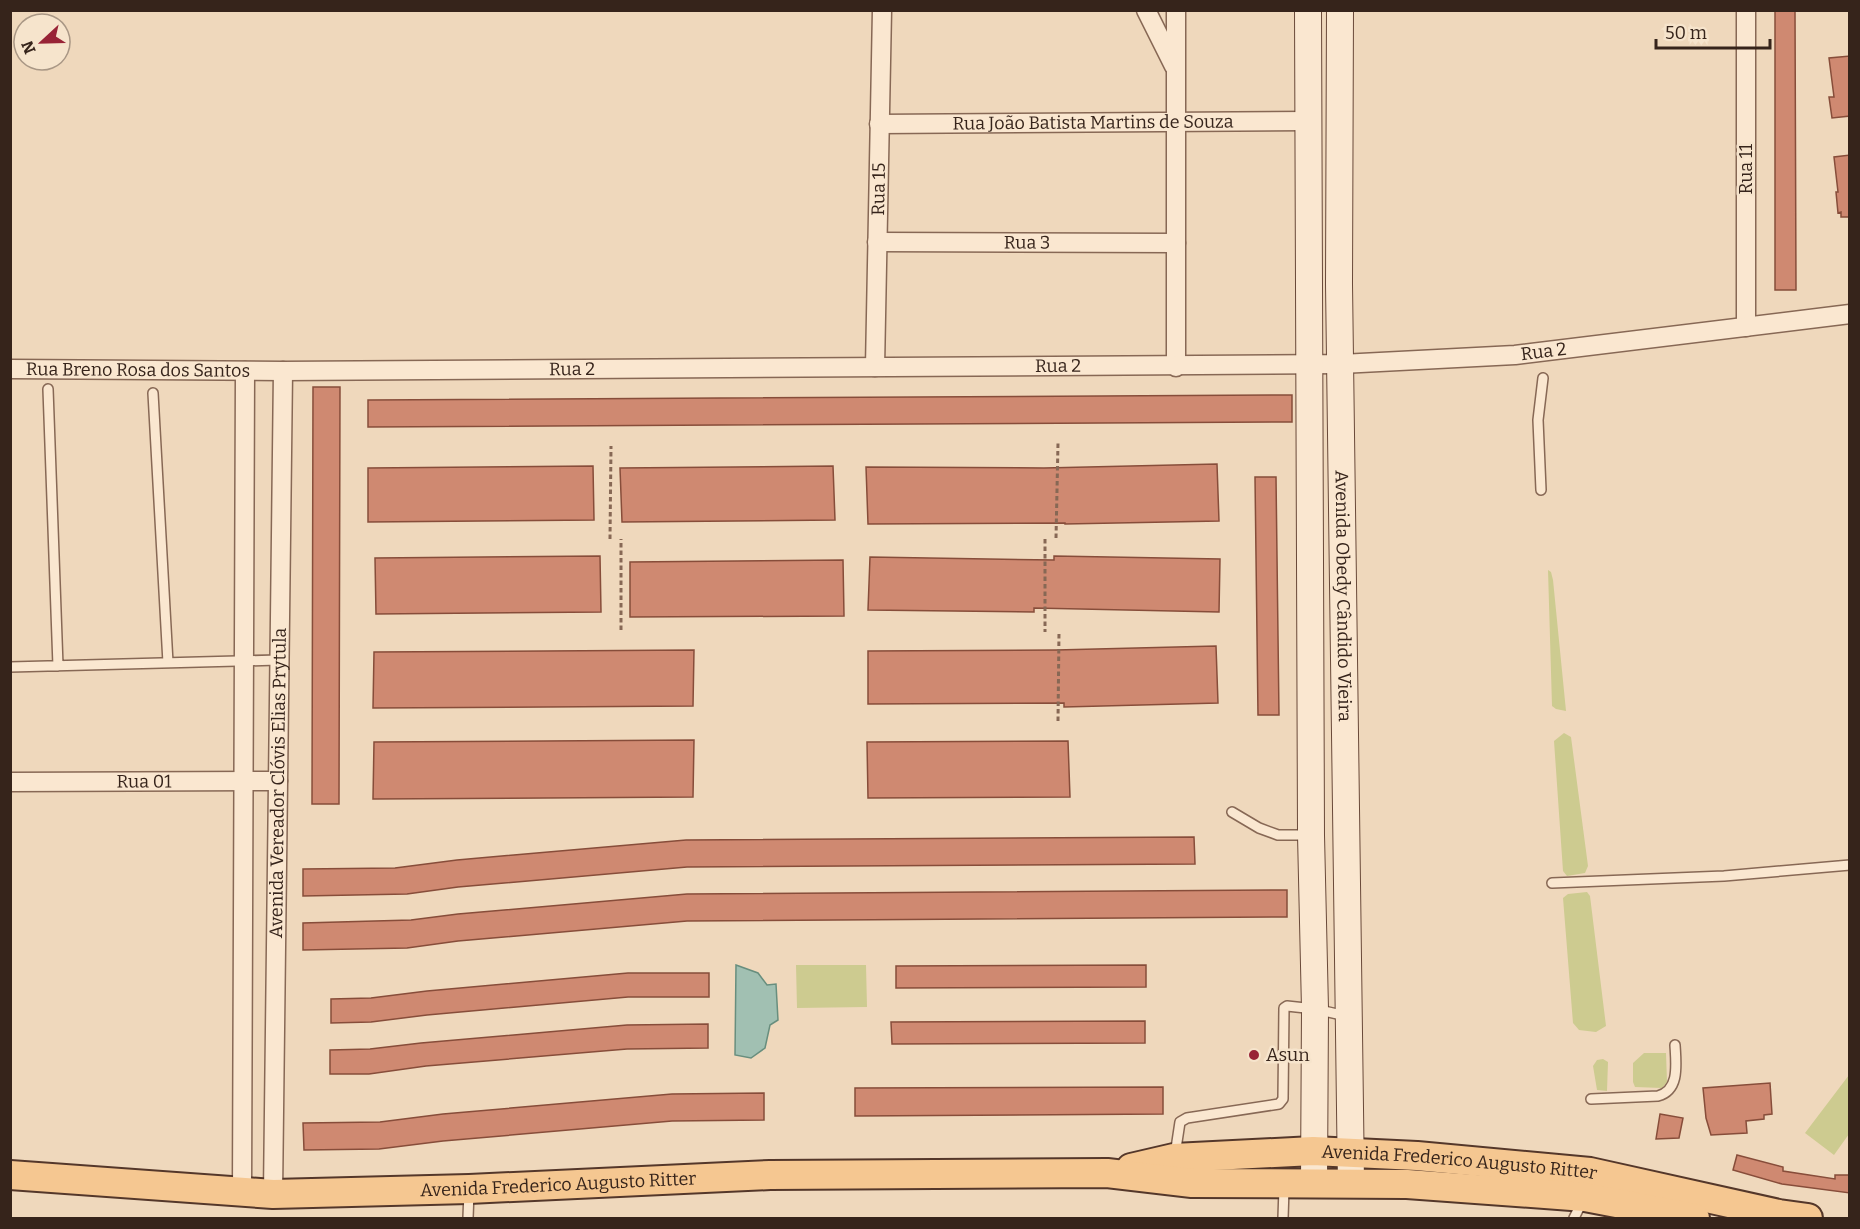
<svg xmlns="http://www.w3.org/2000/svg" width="1860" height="1229" font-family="Bitter,serif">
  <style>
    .green { fill: #cdcb90 }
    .water { fill: #a1c0b2; stroke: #688e7e; stroke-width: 1.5 }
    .building { fill: #cf8971; stroke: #874d3a; stroke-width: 1.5 }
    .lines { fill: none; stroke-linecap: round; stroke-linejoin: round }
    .lane-casing { stroke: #876855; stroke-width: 12 }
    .street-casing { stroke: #876855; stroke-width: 21 }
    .secondary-casing { stroke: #694939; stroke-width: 28 }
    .primary-casing { stroke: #54372a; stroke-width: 32 }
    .path { stroke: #876855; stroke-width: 3; stroke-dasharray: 4.5 3; stroke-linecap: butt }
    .lane { stroke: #fae7d0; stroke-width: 9 }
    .street { stroke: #fae7d0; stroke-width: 18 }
    .secondary { stroke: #fae7d0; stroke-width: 26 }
    .primary { stroke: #f5c791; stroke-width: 28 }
    .poi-dot { fill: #982336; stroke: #f6e4cc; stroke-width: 2 }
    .labels { text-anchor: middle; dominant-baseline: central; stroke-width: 5; stroke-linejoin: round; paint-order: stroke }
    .street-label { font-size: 18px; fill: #36241b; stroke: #f6e4cc }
    .poi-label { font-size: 18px; fill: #36241b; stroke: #f6e4cc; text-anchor: start }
  </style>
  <rect width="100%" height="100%" fill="#efd8bc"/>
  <path class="green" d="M1548 570 1551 572 1553 580 1566 711 1556 709 1552 706Z
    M1564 733 1571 737 1588 866 1585 873 1567 876 1563 871 1554 741Z
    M1587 892 1590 896 1606 1026 1596 1032 1579 1030 1573 1023 1563 898 1568 894Z
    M796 965H866L867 1007 797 1008Z
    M1644 1053H1666L1667 1082 1662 1088 1635 1087 1633 1082V1063Z
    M1603 1059 1608 1062 1607 1091 1597 1090 1593 1066 1597 1060Z
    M1849 1075V1134L1834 1155 1805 1133Z"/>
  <path class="water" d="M736 965 758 973 767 985 776 984 778 1020 770 1025 765 1048 751 1058 735 1055Z"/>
  <path class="building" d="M1775 10H1795L1796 290H1775Z
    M1850 56V116L1832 118 1829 97H1834L1829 58Z
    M1850 155V217H1841V212L1838 213 1836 192H1838L1834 157Z
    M313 387H340L339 804H312Z
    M1292 395V422L368 427V400Z
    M1217 464 1219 521 1065 524V523L868 524 866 467 1044 468Z
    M593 466 594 520 368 522V468Z
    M833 466 835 520 622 522 620 468Z
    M1255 477H1276L1279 715H1258Z
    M600 556 601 612 376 614 375 558Z
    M1054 556 1220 559 1219 612 1034 608V612L868 610 870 557 1054 560Z
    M843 560 844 616 630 617V562Z
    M1216 646 1218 703 1064 707V703L868 704V651L1056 650Z
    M694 650 693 706 373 708 374 652Z
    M694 740 693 797 373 799 374 742Z
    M1068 741 1070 797 868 798 867 742Z
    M1194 837 1195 864 687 867 458 887 407 894 303 896V869L395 868 457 860 686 840Z
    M1287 890V917L687 921 458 941 407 948 303 950V923L411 920 458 914 687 894Z
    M1146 965V987L896 988V966Z
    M628 973H709V997H628L427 1015 371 1022 331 1023V999L371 998 427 991Z
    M1145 1021V1043L892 1044 891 1022Z
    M708 1024V1048L627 1049 426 1066 369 1074H330V1050L370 1049 421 1043 627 1025Z
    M1770 1083 1772 1114 1764 1115V1119L1746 1121 1747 1133 1711 1135 1706 1118 1703 1088Z
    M1163 1087V1114L855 1116V1088Z
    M764 1093V1120L672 1121 443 1141 379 1149 304 1150 303 1123 380 1122 443 1114 672 1094Z
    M1660 1114 1683 1118 1679 1138 1656 1139Z
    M1737 1155 1783 1167V1171L1835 1179V1175H1850V1193L1782 1184 1733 1170Z"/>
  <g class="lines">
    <g class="lane-casing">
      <path id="lane" d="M48 389 58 666
        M153 393 168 663
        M1541 490 1538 420 1543 378
        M10 667 278 660
        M1232 812 1259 828 1278 835H1308
        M1552 883 1724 876 1850 865
        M1591 1099 1658 1096C1680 1090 1676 1064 1675 1045
        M1175 1155 1180 1122 1187 1118 1279 1104 1283 1099 1284 1008 1287 1006 1315 1009 1346 1016
        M468 1218 469 1191
        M1283 1218 1284 1188
        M1574 1218 1582 1202"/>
    </g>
    <g class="street-casing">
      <g id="street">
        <path d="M1146 10 1174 66"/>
        <path id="s1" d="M879 124 1308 121"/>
        <path id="s2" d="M877 242 1176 243"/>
        <path d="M1746 327V10"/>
        <path id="s3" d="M875 367 882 10"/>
        <path d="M1176 367V10"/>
        <path id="s4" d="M10 369 283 371 1341 364 1515 355 1850 314"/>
        <path id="s5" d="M10 782 278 781"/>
        <path d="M242 1192 245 371"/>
        <path id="s6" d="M273 1194 283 371"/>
      </g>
    </g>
    <g class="secondary-casing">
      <g id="secondary">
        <path d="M1308 10 1311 835 1315 1009 1314 1183"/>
        <path id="s7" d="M1340 10 1339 284 1351 1183"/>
      </g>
    </g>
    <g class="primary-casing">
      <g id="primary">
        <path id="s8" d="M1131 1168 1174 1158 1313 1151 1417 1156 1590 1172 1779 1214 1808 1218"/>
        <path id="s9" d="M10 1175 273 1194 469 1189 770 1175 1107 1173 1192 1183 1407 1184 1585 1197 1695 1218"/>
      </g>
    </g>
    <path class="path" d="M1056 538 1058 443
      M610 539 611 446
      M1045 539V632
      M621 630V539
      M1058 721 1059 632"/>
    <use href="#lane" class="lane"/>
    <use href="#street" class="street"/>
    <use href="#secondary" class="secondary"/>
    <use href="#primary" class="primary"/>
  </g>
  <circle class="poi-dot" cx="1254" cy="1055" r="6"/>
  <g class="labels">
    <g class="street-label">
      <text stroke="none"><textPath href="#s1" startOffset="214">Rua João Batista Martins de Souza</textPath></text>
      <text transform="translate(1746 169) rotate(-90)">Rua 11</text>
      <text stroke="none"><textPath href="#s3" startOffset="178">Rua 15</textPath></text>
      <text stroke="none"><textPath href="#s2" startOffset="150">Rua 3</textPath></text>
      <text stroke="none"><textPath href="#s4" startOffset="1534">Rua 2</textPath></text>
      <text stroke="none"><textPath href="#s4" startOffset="1048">Rua 2</textPath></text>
      <text stroke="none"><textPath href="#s4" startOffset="562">Rua 2</textPath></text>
      <text stroke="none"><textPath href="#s4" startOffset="128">Rua Breno Rosa dos Santos</textPath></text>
      <text stroke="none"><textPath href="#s7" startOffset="586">Avenida Obedy Cândido Vieira</textPath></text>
      <text stroke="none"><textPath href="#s5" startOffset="134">Rua 01</textPath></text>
      <text stroke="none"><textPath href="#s6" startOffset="411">Avenida Vereador Clóvis Elias Prytula</textPath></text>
      <text stroke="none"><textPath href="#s8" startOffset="330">Avenida Frederico Augusto Ritter</textPath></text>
      <text stroke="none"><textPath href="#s9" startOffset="549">Avenida Frederico Augusto Ritter</textPath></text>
    </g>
    <g class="poi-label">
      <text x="1266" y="1055">Asun</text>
    </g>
  </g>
  <rect width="1860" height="1229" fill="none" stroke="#36241b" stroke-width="24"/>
  <g transform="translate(42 42) rotate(248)"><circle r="28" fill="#f6e4cc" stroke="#a99785" stroke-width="1.5"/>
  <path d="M0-4.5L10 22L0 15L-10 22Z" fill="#982336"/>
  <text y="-9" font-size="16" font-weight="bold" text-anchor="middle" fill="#36241b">N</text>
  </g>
  <path d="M1656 39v9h114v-9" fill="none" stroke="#36241b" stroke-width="3"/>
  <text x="1665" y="39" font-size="18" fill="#36241b" stroke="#f6e4cc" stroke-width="4.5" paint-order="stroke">50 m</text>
</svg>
